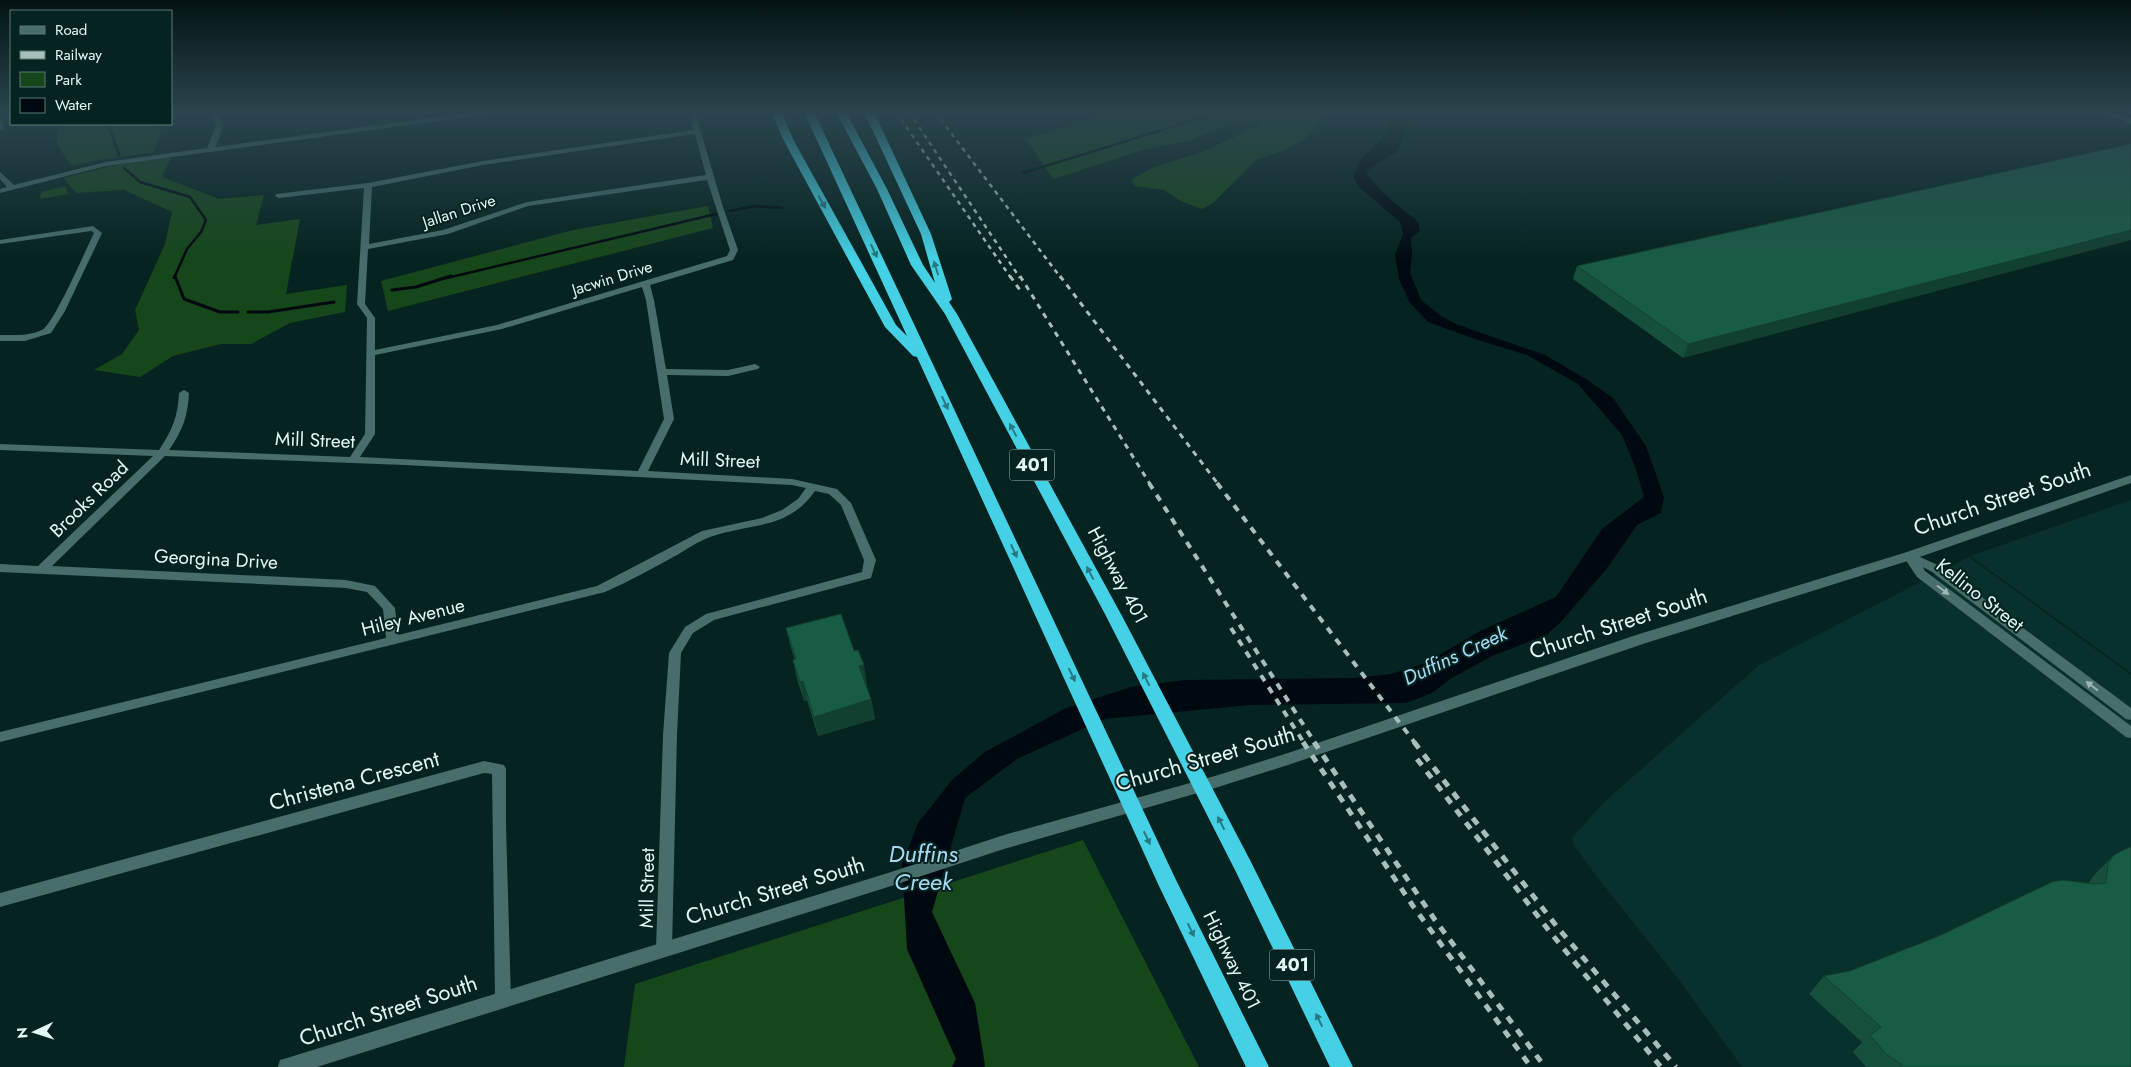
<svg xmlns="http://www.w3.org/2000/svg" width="2131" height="1067" font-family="Jost,sans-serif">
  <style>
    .built { fill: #08302d }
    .green { fill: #16471a }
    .water { fill: #000910 }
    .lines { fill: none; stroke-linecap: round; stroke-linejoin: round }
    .stream-far1 { stroke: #000910; stroke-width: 2.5 }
    .stream { stroke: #000910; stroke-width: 3 }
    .street { fill: #476e6a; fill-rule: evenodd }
    .secondary { fill: #476e6a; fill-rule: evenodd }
    .highway { fill: #45d1e5; fill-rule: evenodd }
    .rail-far3 { stroke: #a7bebb; stroke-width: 2.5; stroke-dasharray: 4.5 4.5; stroke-linecap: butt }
    .rail-far2 { stroke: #a7bebb; stroke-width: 3; stroke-dasharray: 5.5 5.5; stroke-linecap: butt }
    .rail-far1 { stroke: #a7bebb; stroke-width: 4; stroke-dasharray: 7 7; stroke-linecap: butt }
    .rail { stroke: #a7bebb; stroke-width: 5; stroke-dasharray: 8 8; stroke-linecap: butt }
    .wall { fill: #164f3b }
    .shaded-wall { fill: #124030 }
    .building { fill: #195c45; stroke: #124030 }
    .oneway { fill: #257a82 }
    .oneway2 { fill: #9cb9b6 }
    .labels { text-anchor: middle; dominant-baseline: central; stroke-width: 4; stroke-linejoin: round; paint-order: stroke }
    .far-street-label { font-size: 16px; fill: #e2f7f4; stroke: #052320 }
    .shield { fill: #052320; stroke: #a0b7b4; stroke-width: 1 }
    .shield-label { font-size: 18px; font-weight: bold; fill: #e2f7f4 }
    .street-label { font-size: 19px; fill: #e2f7f4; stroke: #052320 }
    .water-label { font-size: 20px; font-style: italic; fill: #a6d9f2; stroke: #052320 }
    .near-street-label { font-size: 22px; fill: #e2f7f4; stroke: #052320 }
    .near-water-label { font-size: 24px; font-style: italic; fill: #a6d9f2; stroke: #052320 }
  </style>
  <rect width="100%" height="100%" fill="#052320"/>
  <path class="built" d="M2131 500V673L1970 556Z
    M1969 557 2131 675V1067H1742L1676 976 1597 877 1574 845 1572 838 1603 803 1759 665Z"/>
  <path class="green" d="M1115 112H1329L1307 137 1287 149 1256 160 1213 203 1202 209 1181 201 1164 190 1135 186 1131 180 1152 168 1199 153 1261 125V122H1232L1192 140 1143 150 1053 179 1026 139Z
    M59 124H158L161 132 154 152 98 160 72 166 57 145Z
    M172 156 162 177 219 199 264 195 256 225 300 219 286 294 347 285 345 312 290 323 251 344H221L173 356 140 377 94 370 122 354 139 330 135 310 165 244 172 212 124 190 76 193 64 178 116 165Z
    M66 186 68 194 40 199 41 192Z
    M708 206 713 228 388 311 381 281 573 230Z
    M1083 840 1199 1067H624L635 984Z"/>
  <path class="water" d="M1397 112H1414L1397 152 1374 165 1366 173 1383 193 1418 222 1420 231 1411 238 1412 254 1410 273 1421 300 1441 316 1456 324 1545 355 1586 379 1613 398 1646 446 1664 497 1661 513 1637 525 1608 567 1560 623 1546 635 1492 656 1450 679 1432 693 1406 703 1249 705 1104 719 1017 759 965 798 932 912 975 1003 985 1065 984 1067H952L956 1059 907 949 902 864 918 823 952 780 985 752 1066 708 1131 687 1185 680 1353 678 1391 674 1426 663 1480 631 1556 597 1602 529 1644 497 1636 469 1622 435 1578 384 1527 355 1475 339 1428 322 1410 303 1399 279 1395 255 1403 234 1400 222 1358 186 1353 176 1360 161 1382 138Z"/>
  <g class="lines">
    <path class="stream-far1" d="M108 124 119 155
      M124 168 140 182 190 197 206 220 201 232 187 249 174 278
      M1023 173 1220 112
      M730 211 755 206 782 208
      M447 278 716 214"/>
    <path class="stream" d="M175 276 184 299 220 312H238
      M392 290 416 287 451 276
      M248 312H268L334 302"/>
    <path class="street" d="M211 112H217C226 125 221 134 215 147L474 112H492L489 114 106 166 0 193V189L7 187 0 179V172L14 185 106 162 207 148 216 126Z
      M689 112H695L723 207 738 250 733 260 650 285 654 300 666 369 728 370 755 364 760 367 758 369 728 376 667 375 674 419 648 471 792 479 837 489 851 503 876 560 871 578 714 620 693 633 681 653 677 735 672 949 670 954 664 956 658 954 656 949 663 735 669 653 685 627 706 614 862 572 864 560 841 505 829 494 815 491C788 530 751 523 710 537 699 541 687 549 677 555 653 568 630 581 605 592L0 742V732L386 638 383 609 367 592 346 588 0 572V564L38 566 153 456 0 450V444L159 450C172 431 178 416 179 393L184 390 189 393C188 416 182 432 169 450L350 457 365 434 367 318 357 304 364 188 279 198 275 196 276 194 368 183 483 161 693 130ZM695 134 706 175 527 202 443 230 369 244 372 187 483 165ZM707 180 730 250 727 256 497 325 375 350V318L365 304 368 249 448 234 528 206ZM642 287 646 300 664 419 638 471 360 457 375 434V355L502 329ZM165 456 404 465 792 485 806 488 798 499 782 510 762 518 702 531 597 586 398 635 395 608 375 586 346 580 52 566Z
      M0 119 3 121 4 129 0 131Z
      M93 226 102 233 65 311 51 333 25 341H0V335C15 335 29 336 42 330 54 324 86 249 94 233L91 231 0 244V240Z
      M1909 552 1940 566 2131 708V720L2126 719 1932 572 1923 567 1925 571 2131 726V738L2126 737 1917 577 1903 556Z
      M484 761 504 765 506 769V826L511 999 509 1004 503 1007 497 1004 495 999 492 774 484 773 0 907V893Z"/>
    <path class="secondary" d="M2101 112H2112L2131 119V124Z
      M2131 475V483L1914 559 1646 643 1288 765 1215 788 1004 849 888 887 317 1067H278L280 1060 287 1058 888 873 1004 835 1215 776 1288 753 1636 635 1904 553Z"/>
    <path class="highway" d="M771 112H781L794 141 896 325 907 336 804 112H814L1176 880 1269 1067H1246L1159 886 917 357 913 356 885 327 784 141Z
      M836 112H846L887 189 923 265 935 283 921 234 864 112H874L931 234 952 299 949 302 957 314 1122 616 1250 860 1353 1067H1330L1236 872 1106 616 945 314 911 265 877 189Z"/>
    <path class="rail-far3" d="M896 112 1011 278
      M909 112 1020 278
      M935 112 1061 278"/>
    <path class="rail-far2" d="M1010 276 1022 293
      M1020 276 1150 484
      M1060 276 1218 484"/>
    <path class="rail-far1" d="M1149 483 1315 743
      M1217 483 1415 743
      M1231 628 1304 743"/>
    <path class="rail" d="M1303 742 1413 906 1531 1067
      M1314 742 1435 920 1545 1067
      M1414 742 1558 928 1676 1067
      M1417 759 1550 932 1661 1067"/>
  </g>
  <path class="wall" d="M2131 144 1683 358 1573 279 1577 266Z
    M786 628 867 684 866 685 871 699 875 719 818 736 807 700 804 701 797 679 793 660H795L791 648Z
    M2113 856 2131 1067H1866L1853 1052 1862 1042 1809 994 1824 976 1850 971 2088 884 2094 875Z"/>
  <path class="shaded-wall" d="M2131 230V240L1683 358 1688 344Z
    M864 665 867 684 862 686 859 666Z
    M803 681 807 700 804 701 800 682Z
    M871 699 875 719 818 736 814 717Z"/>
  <path class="building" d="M2131 144V230L1688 344 1577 266Z
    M841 614 854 651 858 650 864 665 859 666 871 699 814 717 803 681 800 682 793 660 796 659 786 628Z
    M2131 847V1067H1903L1901 1064 1886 1054 1870 1035 1881 1027 1824 976 1850 971 1939 936 2052 882 2063 880 2093 884 2106 883 2108 864 2113 856 2121 851Z"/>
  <defs><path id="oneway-solid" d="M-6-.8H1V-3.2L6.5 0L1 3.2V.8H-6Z" transform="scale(1.25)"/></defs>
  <g class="oneway">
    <use href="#oneway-solid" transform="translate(822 202) rotate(61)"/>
    <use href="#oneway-solid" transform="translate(874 251) rotate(65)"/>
    <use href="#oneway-solid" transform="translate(936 268) rotate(-107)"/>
    <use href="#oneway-solid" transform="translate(945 403) rotate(65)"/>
    <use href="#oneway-solid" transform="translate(1013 430) rotate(-118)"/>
    <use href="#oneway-solid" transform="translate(1014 551) rotate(65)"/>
    <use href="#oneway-solid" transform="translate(1090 573) rotate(-118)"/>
    <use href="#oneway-solid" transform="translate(1072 675) rotate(65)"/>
    <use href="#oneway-solid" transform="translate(1146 679) rotate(-117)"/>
    <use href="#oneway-solid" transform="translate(1221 823) rotate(-117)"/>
    <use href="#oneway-solid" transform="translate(1147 838) rotate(65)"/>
    <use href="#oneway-solid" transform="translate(1191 930) rotate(64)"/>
    <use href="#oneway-solid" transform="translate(1319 1020) rotate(-116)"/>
  </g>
  <g class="oneway2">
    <use href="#oneway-solid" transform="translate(1943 590) rotate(37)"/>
    <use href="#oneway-solid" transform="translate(2092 686) rotate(-143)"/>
  </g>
  <linearGradient id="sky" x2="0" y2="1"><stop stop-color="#031312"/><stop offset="0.43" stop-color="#2a454e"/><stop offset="1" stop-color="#2a454e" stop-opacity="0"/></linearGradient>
  <rect width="2131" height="261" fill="url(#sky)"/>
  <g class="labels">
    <g class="far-street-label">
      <text transform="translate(459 211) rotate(-18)">Jallan Drive</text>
      <text transform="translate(612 278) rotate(-17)">Jacwin Drive</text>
    </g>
    <g class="shield">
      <rect x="1009.5" y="449.5" width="45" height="31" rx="4"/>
      <rect x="1269.5" y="949.5" width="45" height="31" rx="4"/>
    </g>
    <g class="shield-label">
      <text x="1032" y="465">401</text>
      <text x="1292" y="965">401</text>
    </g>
    <g class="street-label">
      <text transform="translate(315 440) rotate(2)">Mill Street</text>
      <text transform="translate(720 460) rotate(2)">Mill Street</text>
      <text transform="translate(89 499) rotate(-44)">Brooks Road</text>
      <text transform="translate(216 559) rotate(3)">Georgina Drive</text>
      <text transform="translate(1118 575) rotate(62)">Highway 401</text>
      <text transform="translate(1980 595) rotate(38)">Kellino Street</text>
      <text transform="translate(413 617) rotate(-14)">Hiley Avenue</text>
      <text transform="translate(647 888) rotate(-89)">Mill Street</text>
      <text transform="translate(1232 960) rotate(64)">Highway 401</text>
    </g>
    <g class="water-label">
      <text transform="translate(1455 656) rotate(-25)">Duffins Creek</text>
    </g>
    <g class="near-street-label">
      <text transform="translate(2002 498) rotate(-19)">Church Street South</text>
      <text transform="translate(1618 623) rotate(-18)">Church Street South</text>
      <text transform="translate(1205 758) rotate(-16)">Church Street South</text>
      <text transform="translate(354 780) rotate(-15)">Christena Crescent</text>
      <text transform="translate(775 890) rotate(-17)">Church Street South</text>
      <text transform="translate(388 1010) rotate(-18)">Church Street South</text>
    </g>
    <g class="near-water-label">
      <text x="923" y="853">Duffins<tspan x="923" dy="28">Creek</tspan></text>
    </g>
  </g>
  <rect x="10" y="10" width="162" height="115" fill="#052320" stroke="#5d7875"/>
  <rect x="20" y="26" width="25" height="8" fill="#476e6a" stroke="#5d7875"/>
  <text x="55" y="35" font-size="15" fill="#e2f7f4">Road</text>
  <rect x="20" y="51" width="25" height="8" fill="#a7bebb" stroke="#5d7875"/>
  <text x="55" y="60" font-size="15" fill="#e2f7f4">Railway</text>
  <rect x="20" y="72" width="25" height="15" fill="#16471a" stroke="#5d7875"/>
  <text x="55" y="85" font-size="15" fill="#e2f7f4">Park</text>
  <rect x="20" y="98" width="25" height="15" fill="#000910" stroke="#5d7875"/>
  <text x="55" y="110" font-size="15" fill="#e2f7f4">Water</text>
  <g transform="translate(35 1032) rotate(266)" stroke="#052320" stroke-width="4" paint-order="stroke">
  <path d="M0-4L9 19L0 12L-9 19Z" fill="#e2f7f4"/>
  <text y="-8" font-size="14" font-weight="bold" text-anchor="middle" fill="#e2f7f4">N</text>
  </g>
</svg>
